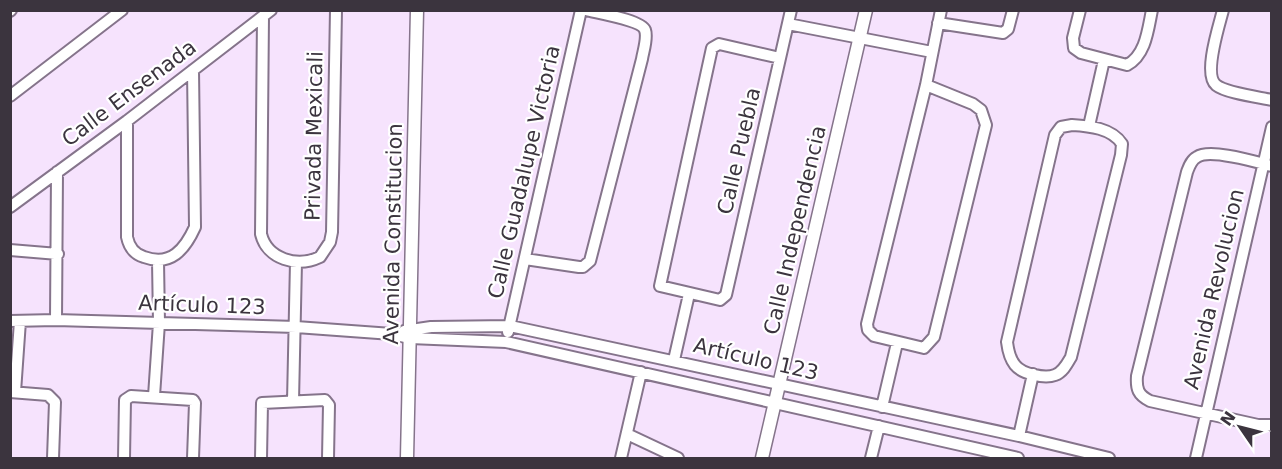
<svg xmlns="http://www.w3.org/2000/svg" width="1282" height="469" font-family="'DejaVu Sans',sans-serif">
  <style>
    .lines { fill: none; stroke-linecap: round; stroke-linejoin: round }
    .minor-casing { stroke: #85748b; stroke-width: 14 }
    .tertiary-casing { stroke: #85748b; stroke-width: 15 }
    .minor { stroke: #fff; stroke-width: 10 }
    .tertiary { stroke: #fff; stroke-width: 12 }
    .labels { text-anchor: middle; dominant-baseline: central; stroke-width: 4.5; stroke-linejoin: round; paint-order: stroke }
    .street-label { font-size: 21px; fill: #3b343e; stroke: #fff }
  </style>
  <rect width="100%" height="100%" fill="#f6e3fd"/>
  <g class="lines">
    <g class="minor-casing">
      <path id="minor" d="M1080 10 1073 38 1074 48 1081 53 1127 65C1146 55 1148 29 1152 10
        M1223 10C1219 26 1203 74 1216 85 1226 93 1258 97 1272 100
        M10 11 11 10
        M263 16 261 234C267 259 297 268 320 257L330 242 332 232 336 10
        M938 23 1003 33 1008 29 1013 10
        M788 24 932 52
        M780 58 719 44 712 48 660 286 720 300 726 295 791 10
        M926 85 973 104 981 110 986 125 934 337 924 348 874 336 868 330 867 324 926 85 941 10
        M10 96 122 10
        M127 121V237C129 247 134 254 144 257 171 267 185 249 195 227L193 70
        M1072 125C1089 126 1112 128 1122 144L1121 155 1071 357C1067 364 1063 372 1055 375 1045 379 1022 374 1015 365 1010 359 1008 350 1007 342L1055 135 1061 127Z
        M1089 126 1104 60
        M1272 166C1256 162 1210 148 1197 157 1191 160 1189 167 1187 172L1137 376C1136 389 1138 395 1150 401L1258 425H1272
        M10 207 127 121 271 10
        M10 250 58 254
        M525 259 579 267H583L590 261 642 59C643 52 648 38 645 30 641 20 597 13 586 10
        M56 320 57 172
        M10 321 56 320 296 327 392 334 410 338 506 342 1018 458
        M404 331 431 327 510 326 1019 436 1109 458
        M508 332 581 10
        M674 360 689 294
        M10 392 48 395 55 402 53 458
        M15 392 20 321
        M154 396 159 323 158 261
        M293 401 296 262
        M882 407 897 343
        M627 434 678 458
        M1019 436 1033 374
        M124 458 125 400 131 396 193 400 195 403 193 458
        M261 458 262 403 325 400 329 405 328 458
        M621 458 641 372
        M871 458 879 426
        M1196 458 1272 127"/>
    </g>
    <g class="tertiary-casing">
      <path id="tertiary" d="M407 458 417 10
        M762 458 866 10"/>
    </g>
    <use href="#minor" class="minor"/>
    <use href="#tertiary" class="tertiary"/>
  </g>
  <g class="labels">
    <g class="street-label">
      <text transform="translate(129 93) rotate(-37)">Calle Ensenada</text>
      <text transform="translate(314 136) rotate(-89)">Privada Mexicali</text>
      <text transform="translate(739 151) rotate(-77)">Calle Puebla</text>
      <text transform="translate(524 172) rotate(-77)">Calle Guadalupe Victoria</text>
      <text transform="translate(795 230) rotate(-77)">Calle Independencia</text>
      <text transform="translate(393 234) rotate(-89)">Avenida Constitucion</text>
      <text transform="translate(1214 289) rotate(-77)">Avenida Revolucion</text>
      <text transform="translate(202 305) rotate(2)">Artículo 123</text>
      <text transform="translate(756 359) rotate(13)">Artículo 123</text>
    </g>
  </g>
  <rect width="1282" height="469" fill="none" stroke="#3b343e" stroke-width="24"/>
  <g transform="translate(1240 427) rotate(305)" stroke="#ffffff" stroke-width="4.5" paint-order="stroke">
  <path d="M0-4.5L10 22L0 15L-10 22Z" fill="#3b343e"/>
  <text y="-9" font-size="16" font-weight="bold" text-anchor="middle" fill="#3b343e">N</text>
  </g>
</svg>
